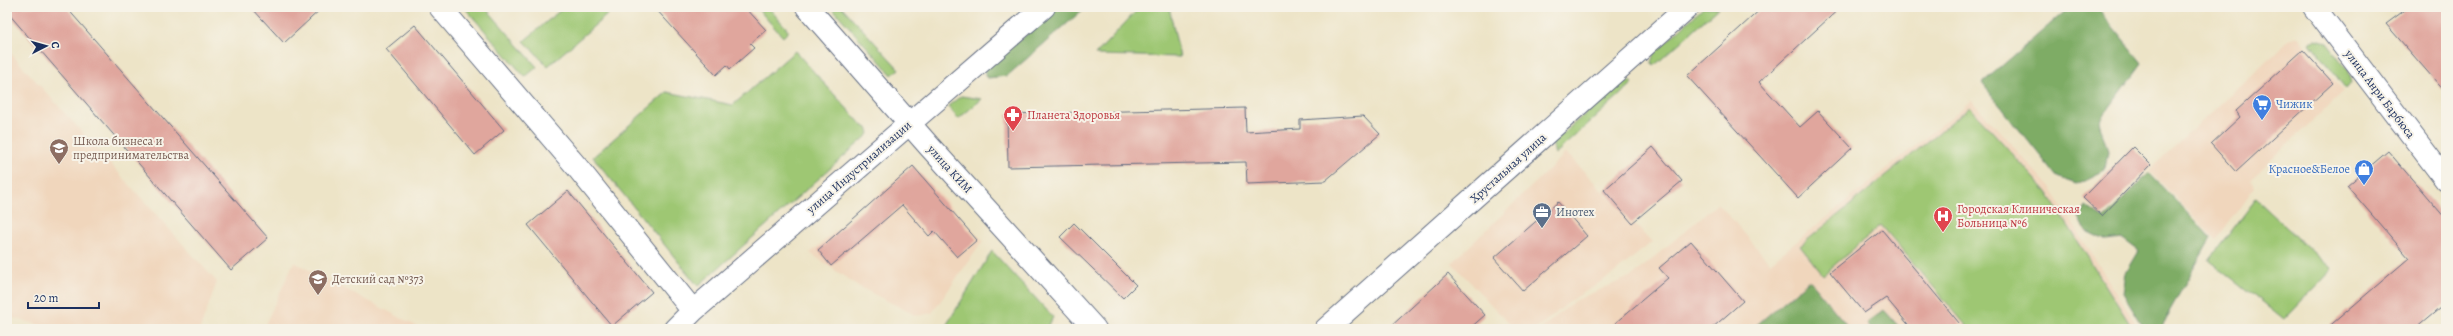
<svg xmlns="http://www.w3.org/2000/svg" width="2453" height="336" font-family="Alegreya,serif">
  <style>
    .built { fill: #f0d6bc }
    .green { fill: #9ec773; stroke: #5c7b68 }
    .forest { fill: #7eac65; stroke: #4c6e62 }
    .building { fill: #e0a69d }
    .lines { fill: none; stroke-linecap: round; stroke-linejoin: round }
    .minor-casing { stroke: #646e83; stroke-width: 24 }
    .tertiary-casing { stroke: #646e83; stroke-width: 24 }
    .minor { stroke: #fff; stroke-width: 22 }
    .tertiary { stroke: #fff; stroke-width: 22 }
    .labels { text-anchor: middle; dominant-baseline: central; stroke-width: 4; stroke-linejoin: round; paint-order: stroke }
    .street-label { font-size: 12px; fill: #1b2f5e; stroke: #f7f3e8 }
    .shop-label { font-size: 12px; fill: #366cbe; stroke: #f7f3e8; text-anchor: start }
    .health-label { font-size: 12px; fill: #be3a42; stroke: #f7f3e8; text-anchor: start }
    .education-label { font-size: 12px; fill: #785e54; stroke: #f7f3e8; text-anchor: start }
    .service-label { font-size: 12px; fill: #4e5e75; stroke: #f7f3e8; text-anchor: start }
  </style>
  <rect width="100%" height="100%" fill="#f7f3e8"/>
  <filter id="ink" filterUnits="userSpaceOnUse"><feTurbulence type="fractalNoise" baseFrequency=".025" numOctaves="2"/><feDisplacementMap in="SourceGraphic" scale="8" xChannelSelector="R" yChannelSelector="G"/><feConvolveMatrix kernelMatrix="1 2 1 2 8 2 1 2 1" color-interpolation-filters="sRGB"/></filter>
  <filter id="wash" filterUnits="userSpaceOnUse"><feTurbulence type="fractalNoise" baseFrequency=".012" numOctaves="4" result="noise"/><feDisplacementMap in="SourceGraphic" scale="16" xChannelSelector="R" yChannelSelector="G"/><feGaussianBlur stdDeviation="0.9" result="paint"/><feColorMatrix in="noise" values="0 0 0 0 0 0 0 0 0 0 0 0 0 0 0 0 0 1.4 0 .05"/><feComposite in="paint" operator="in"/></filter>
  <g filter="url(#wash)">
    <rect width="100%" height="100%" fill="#ede4c7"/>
    <path class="built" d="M2298 36 2344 91 2251 179 2254 188 2216 240 2149 170 2292 38Z
      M7 49 217 282 200 329H52L7 316Z
      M1972 100 2051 189 2139 329H1541L1574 301 1632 276 1718 203 1770 263Z
      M1566 153 1652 242 1613 274 1572 300 1536 329H1514L1452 263Z
      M913 165 983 241 932 313 917 316 858 286 810 253Z
      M294 262 422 329H263Z"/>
    <path class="green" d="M464 7H485L537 67 525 77Z
      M564 7H616L548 66 524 41Z
      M756 7H768L789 31 783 37Z
      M831 7H842L899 69 892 75Z
      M1140 7H1169L1180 57 1095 55Z
      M1704 7H1719L1654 66 1651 63 1654 53Z
      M2316 40 2327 43 2347 69 2351 83 2346 89 2310 42Z
      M795 51 861 124 868 129 869 134 698 286 593 157 667 92 733 105Z
      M1630 81 1633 83 1555 154 1552 143 1619 84Z
      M961 96 982 99 958 119 948 106Z
      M1970 107 2047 192 2133 329H1969L1881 225 1823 275 1800 246Z
      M2256 199 2332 270 2284 320 2209 260Z
      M992 251 1053 317 1047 329H944Z"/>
    <path class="forest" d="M1058 7H1086L1007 76 988 78 985 76V70Z
      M2070 7H2097L2142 63 2099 122 2108 151 2105 170 2077 184 2057 177 1982 83Z
      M2149 173 2211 238 2160 328 2142 324 2123 293 2126 273 2139 251 2123 239 2107 241 2086 231 2079 217 2085 206 2104 218Z
      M1809 280 1850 329H1752Z
      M1884 310 1901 329H1872L1867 323Z"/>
    <g id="blocks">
      <path class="building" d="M7 7H66L268 238 231 270 7 12Z
        M251 7H323L284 43Z
        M654 7H745L766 30 750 44 754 48 730 69 727 65 716 75Z
        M1763 7H1841L1759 82 1800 127 1818 111 1852 148 1798 198 1687 76Z
        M2409 7H2446V93L2386 24Z
        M415 25 504 130 475 155 386 49Z
        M2303 50 2333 83 2236 172 2211 144 2240 117 2236 111Z
        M1245 108 1246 132 1300 129V120L1363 116 1380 134 1325 181 1247 184 1246 162 1008 167 1007 114Z
        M1653 147 1682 181 1632 223 1604 190Z
        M2133 147 2151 165 2102 216 2083 198Z
        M2388 151 2446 219V303L2415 329H2326L2409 258 2347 186Z
        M913 166 977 240 957 257 934 231 929 236 902 205 831 266 818 250Z
        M568 191 652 292 612 326 528 225Z
        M1558 202 1587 236 1523 291 1494 258Z
        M1074 223 1136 285 1123 298 1060 237Z
        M1882 230 1923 279 1964 329H1912L1886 298 1864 313 1830 272Z
        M1691 241 1743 301 1711 329H1608L1668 278 1659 268Z
        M1448 274 1485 315 1469 329H1388Z"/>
    </g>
  </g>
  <g filter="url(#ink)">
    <use href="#blocks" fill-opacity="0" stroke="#646e83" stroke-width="1"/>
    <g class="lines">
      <g class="minor-casing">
        <path id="minor" d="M440 7 577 167 693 311
          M2314 7 2446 180
          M675 329 693 311 910 123"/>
      </g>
      <g class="tertiary-casing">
        <path id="tertiary" d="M807 7 929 146 1095 329
          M910 123 1044 7
          M1326 329 1688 7"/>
      </g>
      <use href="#minor" class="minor"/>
      <use href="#tertiary" class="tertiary"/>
    </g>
  </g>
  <defs>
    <g id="supermarket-pin" transform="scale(1)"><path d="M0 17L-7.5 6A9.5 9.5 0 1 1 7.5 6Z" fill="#3f7fe0" stroke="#f7f3e8"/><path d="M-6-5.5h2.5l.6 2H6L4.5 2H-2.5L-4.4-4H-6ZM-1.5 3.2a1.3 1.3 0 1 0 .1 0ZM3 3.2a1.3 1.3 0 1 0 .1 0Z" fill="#fff"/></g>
    <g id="pharmacy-pin" transform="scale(1)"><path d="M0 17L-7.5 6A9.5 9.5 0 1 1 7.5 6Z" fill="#e0444e" stroke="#f7f3e8"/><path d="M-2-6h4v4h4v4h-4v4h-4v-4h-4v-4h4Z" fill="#fff"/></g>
    <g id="school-pin" transform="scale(1)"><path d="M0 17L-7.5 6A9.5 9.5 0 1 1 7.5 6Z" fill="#8d6e63" stroke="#f7f3e8"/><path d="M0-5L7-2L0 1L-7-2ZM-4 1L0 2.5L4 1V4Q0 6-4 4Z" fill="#fff"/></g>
    <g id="shop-pin" transform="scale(1)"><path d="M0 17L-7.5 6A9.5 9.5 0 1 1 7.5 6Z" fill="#3f7fe0" stroke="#f7f3e8"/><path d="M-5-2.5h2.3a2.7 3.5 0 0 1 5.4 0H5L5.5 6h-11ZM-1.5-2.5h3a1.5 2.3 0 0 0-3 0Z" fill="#fff"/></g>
    <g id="office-pin" transform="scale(1)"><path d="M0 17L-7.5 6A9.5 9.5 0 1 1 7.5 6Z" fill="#5c6f8a" stroke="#f7f3e8"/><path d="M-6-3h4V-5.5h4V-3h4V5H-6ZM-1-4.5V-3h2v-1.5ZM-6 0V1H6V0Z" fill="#fff"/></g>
    <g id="hospital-pin" transform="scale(1)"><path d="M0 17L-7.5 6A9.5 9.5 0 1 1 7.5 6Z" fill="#e0444e" stroke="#f7f3e8"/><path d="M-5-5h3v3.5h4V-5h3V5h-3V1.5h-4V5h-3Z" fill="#fff"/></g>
  </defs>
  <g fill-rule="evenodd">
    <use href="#supermarket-pin" x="2262" y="104"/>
    <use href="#pharmacy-pin" x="1013" y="115"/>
    <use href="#school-pin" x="59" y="148"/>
    <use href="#shop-pin" x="2364" y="169"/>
    <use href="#office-pin" x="1542" y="212"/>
    <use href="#hospital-pin" x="1943" y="216"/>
    <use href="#school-pin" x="318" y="279"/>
  </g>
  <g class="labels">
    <g class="street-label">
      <text transform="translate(2380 94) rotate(53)">улица Анри Барбюса</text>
      <text transform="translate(859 167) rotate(-41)">улица Индустриализации</text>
      <text transform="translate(1508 168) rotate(-42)">Хрустальная улица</text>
      <text transform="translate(950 169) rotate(48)">улица КИМ</text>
    </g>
    <g class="shop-label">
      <text x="2276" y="104">Чижик</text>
      <text x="2350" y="169" text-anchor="end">Красное&amp;Белое</text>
    </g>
    <g class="health-label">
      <text x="1027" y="115">Планета Здоровья</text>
      <text x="1957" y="209">Городская Клиническая<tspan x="1957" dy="14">Больница №6</tspan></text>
    </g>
    <g class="education-label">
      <text x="73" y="141">Школа бизнеса и<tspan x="73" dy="14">предпринимательства</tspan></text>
      <text x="332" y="279">Детский сад №373</text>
    </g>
    <g class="service-label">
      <text x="1556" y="212">Инотех</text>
    </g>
  </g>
  <rect width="2453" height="336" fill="none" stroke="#f7f3e8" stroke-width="24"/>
  <g transform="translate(46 46) rotate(84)" stroke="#f7f3e8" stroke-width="3" paint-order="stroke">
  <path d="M0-3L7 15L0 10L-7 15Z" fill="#1b2f5e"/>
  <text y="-6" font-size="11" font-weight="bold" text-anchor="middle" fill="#1b2f5e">С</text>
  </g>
  <path d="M28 302v6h71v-6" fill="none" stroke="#1b2f5e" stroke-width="2"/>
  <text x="34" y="302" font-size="12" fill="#1b2f5e" stroke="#f7f3e8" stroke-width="3" paint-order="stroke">20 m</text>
</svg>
